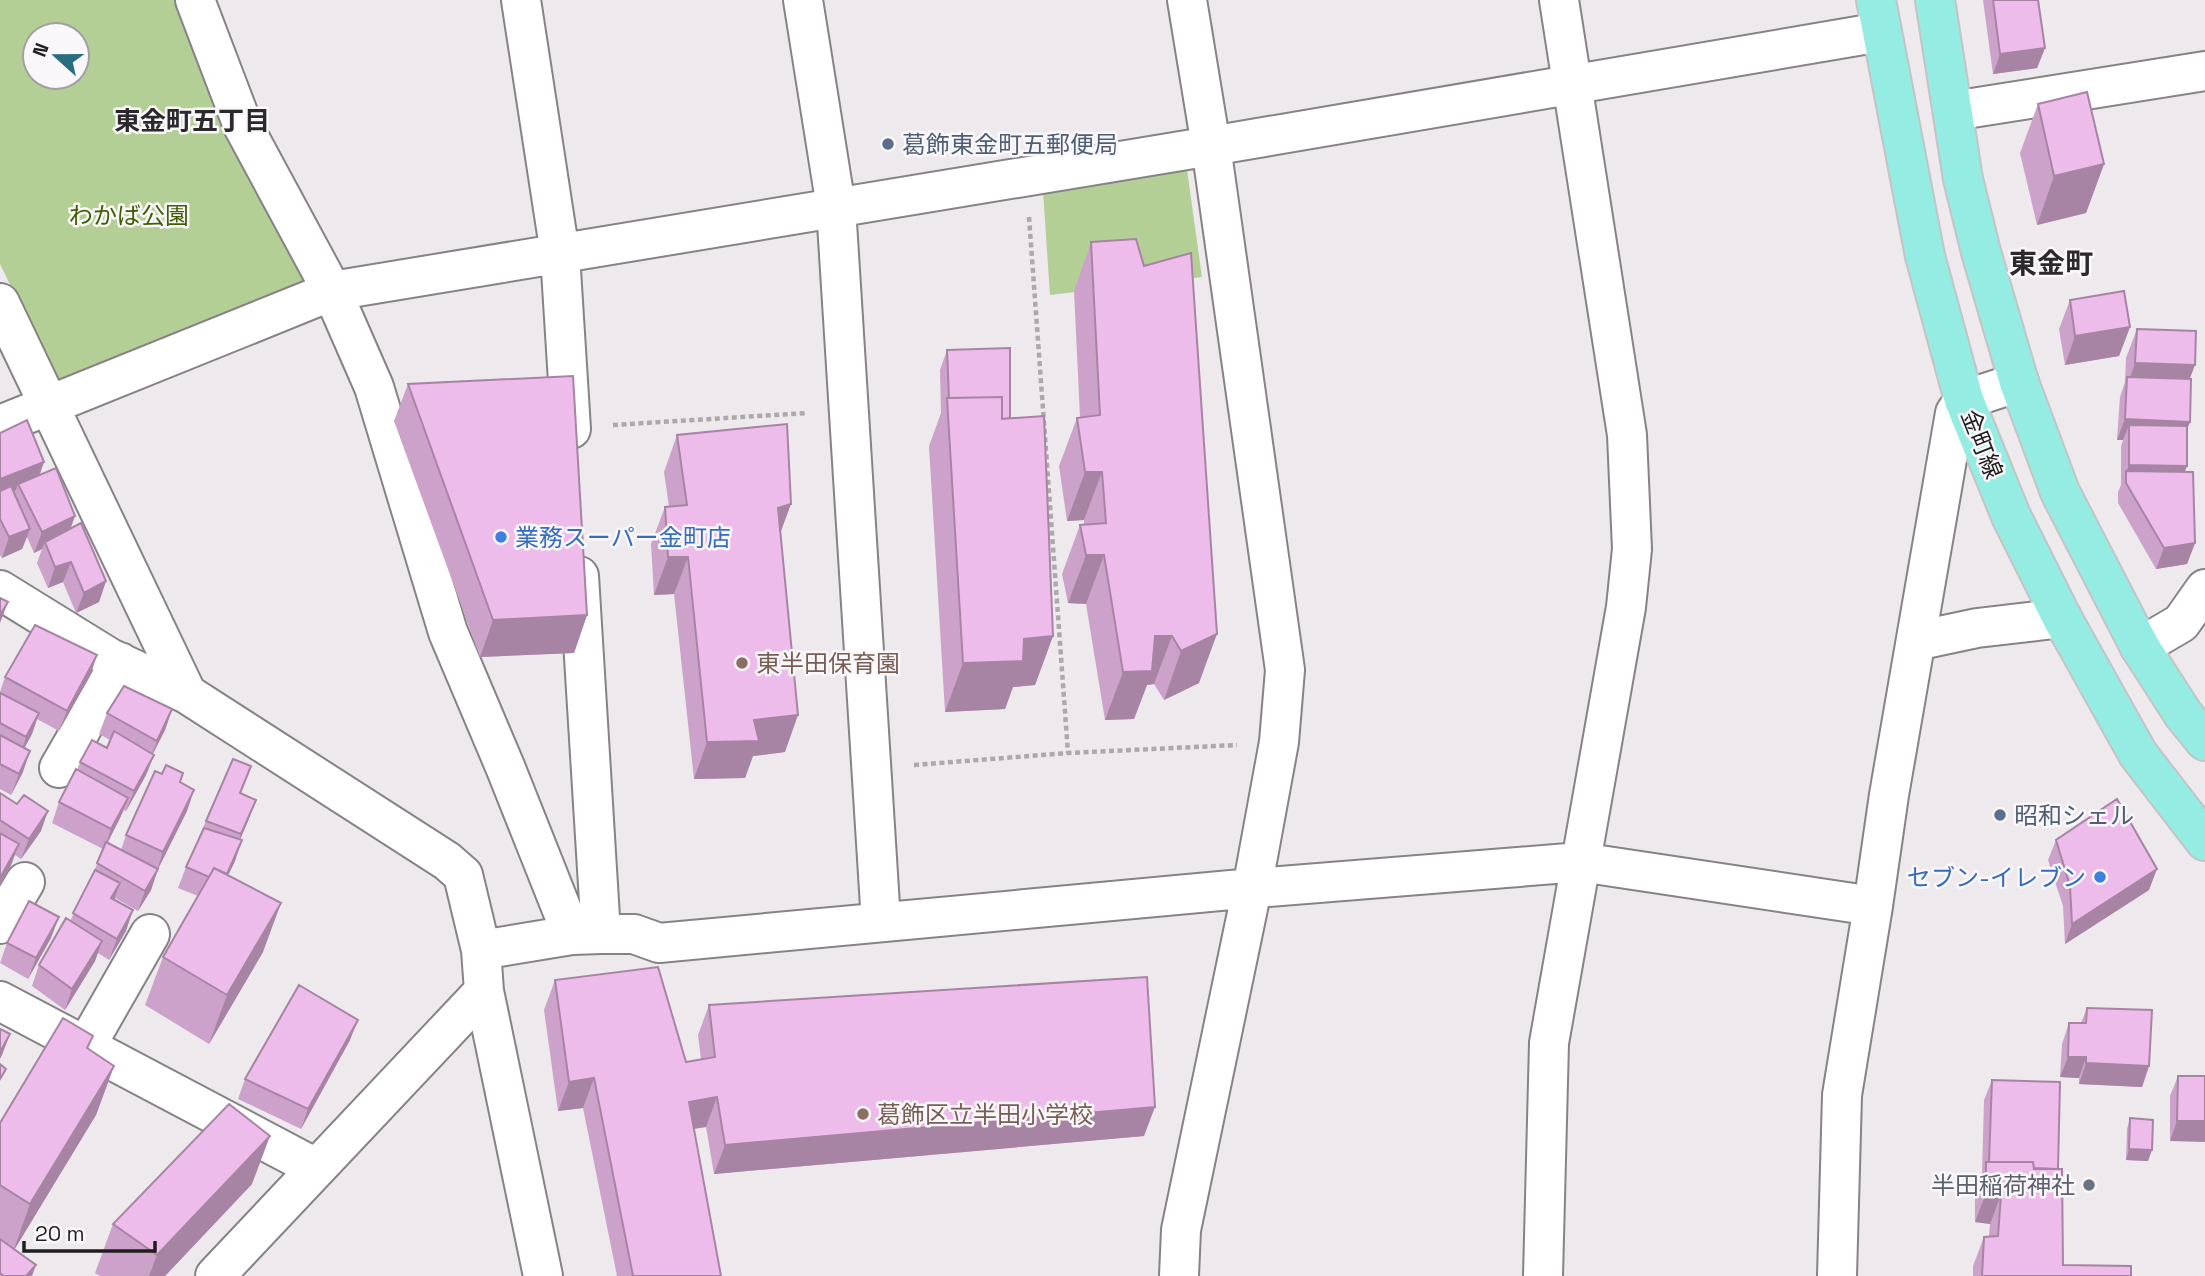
<svg xmlns="http://www.w3.org/2000/svg" width="2205" height="1276" font-family="'Space Grotesk','Noto Sans JP',sans-serif">
  <style>
    .green { fill: #b4cf96; fill-rule: evenodd }
    .lines { fill: none; stroke-linecap: round; stroke-linejoin: round }
    .minor-casing { stroke: #868386; stroke-width: 42 }
    .major-casing { stroke: #c5c4c5; stroke-width: 42 }
    .path { stroke: #aca9ab; stroke-width: 4.5; stroke-dasharray: 5 3.5; stroke-linecap: butt }
    .minor { stroke: #fff; stroke-width: 38 }
    .major { stroke: #94ece2; stroke-width: 38 }
    .wall { fill: #cda2ca }
    .shaded-wall { fill: #a784a4 }
    .building { fill: #eebceb; stroke: #a784a4; stroke-width: 2 }
    .service-dot { fill: #5c6f8a; stroke: #faf7fa; stroke-width: 2.5 }
    .shop-dot { fill: #3f7fe0; stroke: #faf7fa; stroke-width: 2.5 }
    .education-dot { fill: #8d6e63; stroke: #faf7fa; stroke-width: 2.5 }
    .worship-dot { fill: #6b7280; stroke: #faf7fa; stroke-width: 2.5 }
    .labels { text-anchor: middle; dominant-baseline: central; stroke-width: 5; stroke-linejoin: round; paint-order: stroke }
    .service-label { font-size: 24px; fill: #4e5e75; stroke: #faf7fa; text-anchor: start }
    .park-label { font-size: 24px; fill: #3f5e03; stroke: #faf7fa }
    .street-label { font-size: 24px; fill: #1f1e1f; stroke: #faf7fa }
    .shop-label { font-size: 24px; fill: #366cbe; stroke: #faf7fa; text-anchor: start }
    .education-label { font-size: 24px; fill: #785e54; stroke: #faf7fa; text-anchor: start }
    .worship-label { font-size: 24px; fill: #5b616d; stroke: #faf7fa; text-anchor: end }
    .neighbourhood-label { font-size: 26px; font-weight: bold; fill: #2b292b; stroke: #faf7fa }
    .quarter-label { font-size: 28px; font-weight: bold; fill: #2b292b; stroke: #faf7fa }
  </style>
  <rect width="100%" height="100%" fill="#ede9ec"/>
  <path class="green" d="M0 0H181L314 282 58 383 0 264ZM35 35H77V77H35Z
    M1187 170 1202 277 1050 295 1043 191Z"/>
  <g class="lines">
    <g class="minor-casing">
      <path id="minor" d="M195 0 243 126 332 291 374 387 448 632 506 769 572 935
        M521 0 560 254 571 429
        M803 0 836 207 881 922
        M1953 111 2205 71
        M0 303 187 694
        M0 425 332 291 1211 146 1881 32
        M0 590 110 658 187 694 447 861 463 875 481 950 484 991 543 1276
        M1916 641 1977 628 2062 618
        M2140 647 2181 623 2205 589
        M59 768 120 662
        M0 924 25 882
        M601 934H634L659 943 1231 890 1580 862 1873 906
        M481 950 572 935 601 934 579 576
        M0 1001 316 1168
        M86 1046 150 934
        M215 1276 484 991
        M1179 1276 1181 1230 1252 889 1279 742 1285 670 1211 146 1187 0
        M1543 1276 1549 1043 1626 607 1632 549 1627 435 1559 0
        M1837 1276 1842 1095 1873 906 1889 795 1955 413 1964 400 2019 382"/>
    </g>
    <g class="major-casing">
      <path id="major" d="M1876 0 1925 256 1964 400 2011 516 2062 618 2138 754 2205 841
        M1935 0 1963 179 1981 252 2019 382 2060 492 2140 647 2183 714 2205 741"/>
    </g>
    <path class="path" d="M1029 217 1068 753
      M613 425 807 413
      M914 765 1068 753 1237 745"/>
    <use href="#minor" class="minor"/>
    <use href="#major" class="major"/>
  </g>
  <path class="wall" d="M1983 0H2038L2045 48 2037 68 1993 74Z
    M2038 104 2104 164 2086 213 2037 225 2020 153Z
    M1091 242 1199 683 1164 700 1154 684 1147 685 1134 719 1105 720 1086 604 1068 603 1062 574 1080 525H1084V520L1067 521 1059 466 1077 418 1080 417 1074 291Z
    M2070 300 2130 327 2119 356 2065 365 2059 329Z
    M2137 329 2190 379V422L2187 429 2185 472 2195 543 2187 564 2156 569 2118 503V492L2121 485V446L2123 440H2117L2120 397 2125 382 2126 358Z
    M947 350 1010 418 1053 636 1035 685 1013 687 1005 709 945 712 929 446 941 413 940 370Z
    M408 384 587 615 574 653 480 657 394 421Z
    M0 433 39 475 70 529 106 581 99 602 76 613 63 582 48 588 37 563 42 549 34 553 27 537 22 549 2 558 0 555Z
    M677 435 781 532 785 752 753 756 745 778 694 779 674 594 654 595 651 544 665 507H669L664 472Z
    M97 655 90 676 59 731 37 719 32 734 24 748 23 772 11 795 0 789V692L5 677Z
    M172 709 165 730 153 754 154 755 146 775 126 811 124 810 120 818 107 843 121 850 126 835 180 782 187 811 158 869 151 890 138 911 115 898 114 900 126 931 109 960 98 953 95 961 65 1010 32 986 39 965 70 921 93 874 103 849 52 823 59 802 77 770 80 762 107 748 110 740 99 734 107 713Z
    M0 793 41 831 21 859 15 855 11 865 0 885Z
    M206 821H248L240 840 235 861 228 875 263 952 209 1044 145 1005 163 957 198 896 178 888 186 867Z
    M2056 840 2149 890 2065 944 2063 906 2048 860Z
    M51 938 28 979 0 963 7 943Z
    M555 980 686 1062 701 1059 698 1035 709 1005 1144 1136 714 1174 706 1127 694 1129 721 1276H617L583 1108 558 1111 544 1010Z
    M2087 1008 2149 1066 2142 1087 2079 1084V1078L2060 1077 2062 1044 2069 1023H2081Z
    M93 1036 88 1049 114 1066 96 1115 14 1249 32 1276H0V1123Z
    M350 1040 301 1129 238 1099 245 1079Z
    M2178 1076H2205L2170 1141V1096Z
    M1992 1080 2057 1169 2063 1265 2131 1276H1973V1266L1984 1237 1989 1236 1990 1224 1975 1222V1191L1982 1173 1984 1100Z
    M2130 1118 2148 1161 2126 1160 2127 1129Z
    M252 1184 165 1276H100L95 1273 113 1224Z"/>
  <path class="shaded-wall" d="M2045 48 2037 68 1993 74 2000 54Z
    M2104 164 2086 213 2037 225 2054 176Z
    M2130 327 2119 356 2065 365 2075 336Z
    M2135 363 2195 365 2184 394 2127 387Z
    M2125 419 2190 422 2182 442 2129 425 2123 440H2117Z
    M44 462 37 483 18 484 16 490 0 496V479Z
    M2129 465 2187 466 2179 487 2126 472Z
    M1085 472H1102L1084 520 1067 521Z
    M791 504 777 542 778 508Z
    M75 516 68 536 45 542 42 549 34 553 42 532Z
    M30 529 22 549 2 558 9 537Z
    M2195 543 2187 564 2156 569 2164 548Z
    M1086 555H1104L1086 604 1068 603Z
    M668 557H688L674 594 654 595Z
    M71 562 63 582 48 588 55 567Z
    M106 581 99 602 76 613 84 593Z
    M8 602 0 623V615Z
    M587 615 574 653 480 657 493 620Z
    M1217 634 1199 683 1164 700 1181 651Z
    M1053 636 1035 685 1013 687 1005 709 945 712 963 663 1024 639Z
    M1155 636H1172L1154 684 1147 685 1134 719 1105 720 1123 672Z
    M97 655 90 676 59 731 67 711Z
    M172 709 165 730 149 761 157 741Z
    M39 713 32 734 19 758 26 737Z
    M798 715 785 752 753 756 745 778 694 779 707 742 754 720Z
    M30 751 23 772 11 795 19 774Z
    M154 755 146 775 126 811 134 791Z
    M194 790 187 811 156 873 163 852Z
    M128 798 120 818 104 850 111 829Z
    M256 800 248 821 233 855 241 834Z
    M48 811 41 831 21 859 29 839Z
    M242 840 235 861 215 903 223 883Z
    M19 844 11 865 0 885V878Z
    M158 869 151 890 138 911 145 891Z
    M2157 869 2149 890 2065 944 2072 924Z
    M120 883 113 903 111 898Z
    M281 903 263 952 209 1044 227 995Z
    M133 910 126 931 109 960 117 939Z
    M59 917 51 938 28 979 36 958Z
    M102 941 95 961 65 1010 72 989Z
    M358 1020 350 1040 301 1129 308 1109Z
    M10 1034 2 1055 0 1059V1052Z
    M2068 1057H2086L2079 1078 2060 1077Z
    M2086 1063 2149 1066 2142 1087 2079 1084Z
    M114 1066 96 1115 13 1252 30 1204Z
    M594 1078 583 1108 558 1111 569 1082Z
    M717 1097 706 1127 678 1131 689 1102Z
    M1155 1107 1144 1136 714 1174 725 1145Z
    M2177 1121H2205V1142L2170 1141Z
    M270 1136 252 1184 165 1276H149L157 1255Z
    M2129 1149 2152 1150 2148 1161 2126 1160Z
    M1986 1193 2001 1195 1990 1224 1975 1222Z
    M36 1265 32 1276H26Z"/>
  <path class="building" d="M1993 0H2038L2045 48 2000 54Z
    M2087 92 2104 164 2054 176 2038 104Z
    M1136 239 1144 266 1191 253 1217 634 1181 651 1172 636H1155L1152 671 1123 672 1104 555H1086L1080 525 1106 523 1102 472H1085L1077 418 1100 415 1091 242Z
    M2124 291 2130 327 2075 336 2070 300Z
    M2137 329 2196 331 2195 365 2135 363Z
    M1010 348V418L1002 419V397L949 398 947 350Z
    M573 376 587 615 493 620 408 384Z
    M2127 377 2191 379 2190 422 2125 419Z
    M1002 397V419L1044 416 1053 636 1024 639 1023 661 963 663 947 398Z
    M27 420 44 462 0 479V433Z
    M787 424 791 504 778 508 798 715 754 720 759 741 707 742 688 557H668L665 507 687 505 677 435Z
    M2129 425 2187 426V466L2129 465Z
    M56 468 75 516 42 532 18 484Z
    M2126 471 2193 472 2195 543 2164 548 2126 483Z
    M11 486 30 529 9 537 0 519V491Z
    M81 523 106 581 84 593 71 562 55 567 45 542Z
    M0 598 8 602 0 615Z
    M35 625 97 655 67 711 5 677Z
    M124 686 172 709 157 741 107 713Z
    M0 693 39 713 26 737 0 723Z
    M114 731 154 755 134 791 80 762 92 740 107 748Z
    M0 735 30 751 19 774 0 764Z
    M233 759 251 766 240 793 256 800 241 834 206 821Z
    M166 765 183 773 180 782 194 790 163 852 126 835 155 771 162 774Z
    M76 769 128 798 111 829 59 802Z
    M0 793 17 804 24 795 48 811 29 839 0 820Z
    M2117 799 2157 869 2072 924 2070 886 2056 840Z
    M204 828 242 840 227 874 214 868 209 877 186 867Z
    M0 833 19 844 0 878Z
    M106 842 158 869 145 891 97 863Z
    M214 868 281 903 227 995 163 957Z
    M95 870 120 883 111 898 133 910 117 939 73 913Z
    M29 901 59 917 36 958 7 943Z
    M66 918 102 941 72 989 39 965Z
    M658 967 686 1062 715 1057 709 1005 1147 977 1155 1107 725 1145 717 1097 689 1102 721 1276H633L594 1078 569 1082 555 980Z
    M299 985 358 1020 308 1109 245 1079Z
    M2087 1008 2152 1010 2149 1066 2086 1063V1057H2068L2069 1023H2086Z
    M63 1018 93 1036 87 1048 114 1066 30 1204 0 1185V1123Z
    M0 1029 10 1034 0 1052Z
    M0 1064 6 1069 0 1079Z
    M2178 1076H2205V1121H2177Z
    M1992 1080 2060 1082 2058 1169 2034 1168 2033 1162H1989Z
    M229 1104 270 1136 157 1255 113 1224Z
    M2130 1118 2153 1120 2152 1150 2129 1149Z
    M1986 1162H2033L2034 1169H2062L2063 1265 2131 1266V1276H1982L1984 1237 1998 1236 2001 1195 1986 1193Z
    M0 1239 36 1265 26 1276H4L0 1273Z"/>
  <g class="service-dot">
    <circle cx="888" cy="144" r="7"/>
    <circle cx="2000" cy="815" r="7"/>
  </g>
  <g class="shop-dot">
    <circle cx="501" cy="537" r="7"/>
    <circle cx="2100" cy="877" r="7"/>
  </g>
  <g class="education-dot">
    <circle cx="742" cy="663" r="7"/>
    <circle cx="863" cy="1114" r="7"/>
  </g>
  <circle class="worship-dot" cx="2089" cy="1185" r="7"/>
  <g class="labels">
    <g class="service-label">
      <text x="902" y="144">葛飾東金町五郵便局</text>
      <text x="2014" y="815">昭和シェル</text>
    </g>
    <g class="park-label">
      <text x="129" y="215">わかば公園</text>
    </g>
    <g class="street-label">
      <text transform="translate(1982 444) rotate(68)">金町線</text>
    </g>
    <g class="shop-label">
      <text x="515" y="537">業務スーパー金町店</text>
      <text x="2086" y="877" text-anchor="end">セブン-イレブン</text>
    </g>
    <g class="education-label">
      <text x="756" y="663">東半田保育園</text>
      <text x="877" y="1114">葛飾区立半田小学校</text>
    </g>
    <g class="worship-label">
      <text x="2075" y="1185">半田稲荷神社</text>
    </g>
    <g class="neighbourhood-label">
      <text x="192" y="121">東金町五丁目</text>
    </g>
    <g class="quarter-label">
      <text x="2051" y="263">東金町</text>
    </g>
  </g>
  <g transform="translate(56 56) rotate(291)"><circle r="33" fill="#faf7fa" stroke="#a2a0a2" stroke-width="2"/>
  <path d="M0-5L12 26L0 18L-12 26Z" fill="#2b6d80"/>
  <text y="-10" font-size="19" font-weight="bold" text-anchor="middle" fill="#1f1e1f">N</text>
  </g>
  <path d="M24 1241v10h131v-10" fill="none" stroke="#1f1e1f" stroke-width="3.5"/>
  <text x="35" y="1241" font-size="21" fill="#1f1e1f" stroke="#faf7fa" stroke-width="5" paint-order="stroke">20 m</text>
</svg>
